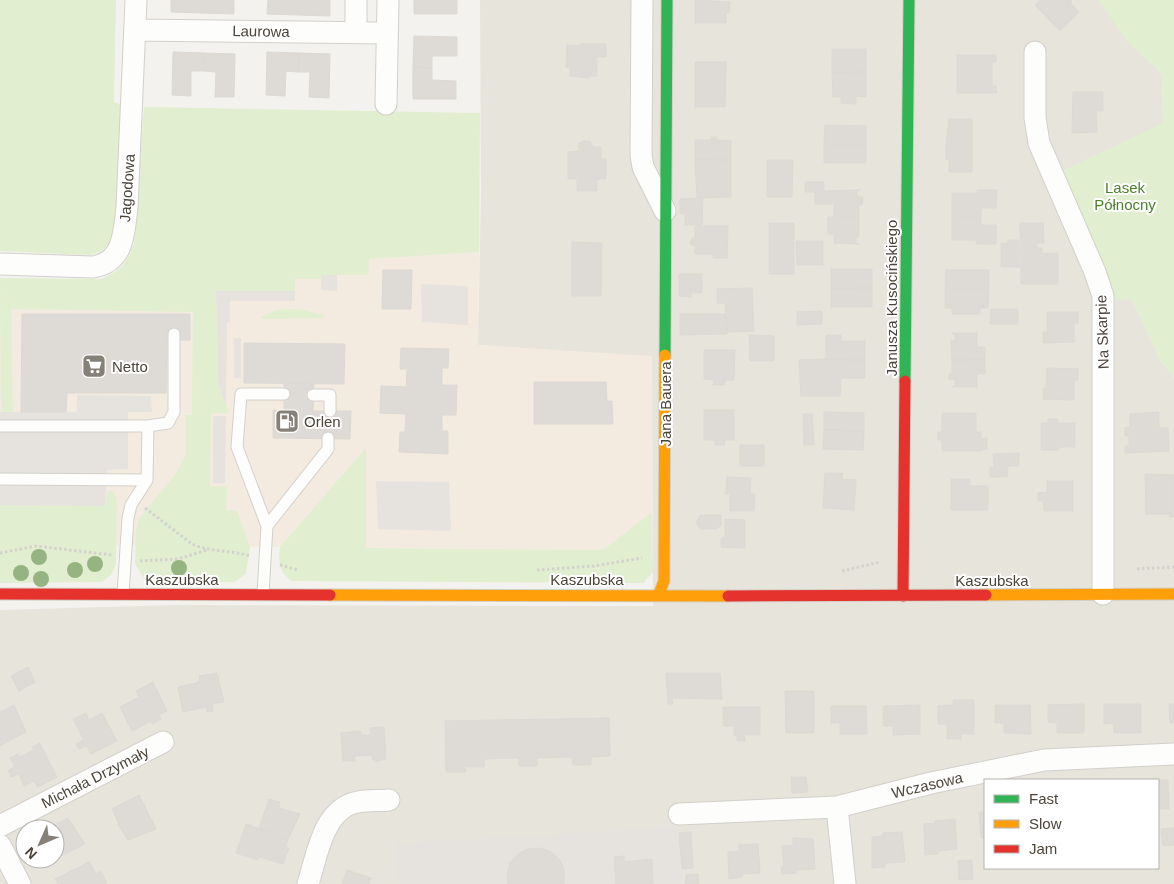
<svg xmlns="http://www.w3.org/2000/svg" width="1174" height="884" font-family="Helvetica,sans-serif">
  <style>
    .residential { fill: #e7e4dc; fill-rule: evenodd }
    .commercial { fill: #f3ebdf }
    .industrial { fill: #e6e2de }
    .green { fill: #e1eecf }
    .parking { fill: #e6e3df }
    .building { fill: #dedbd6; stroke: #dcd9d4 }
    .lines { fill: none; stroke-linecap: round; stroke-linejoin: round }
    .lane-casing { stroke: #d2d0cb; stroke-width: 13 }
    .street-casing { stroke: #d2d0cb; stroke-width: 23 }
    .fast-casing { stroke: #d3cfc5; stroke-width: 13 }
    .slow-casing { stroke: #d3cfc5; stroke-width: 13 }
    .jam-casing { stroke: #d3cfc5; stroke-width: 13 }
    .path { stroke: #d3d2cc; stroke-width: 3; stroke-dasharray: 2.5 2.5; stroke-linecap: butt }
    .lane { stroke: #fdfdfc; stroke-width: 11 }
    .street { stroke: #fdfdfc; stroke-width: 21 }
    .fast { stroke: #30b455; stroke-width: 11 }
    .slow { stroke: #ff9f0a; stroke-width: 11 }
    .jam { stroke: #e5322d; stroke-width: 11 }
    .tree { fill: #96b382 }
    .labels { text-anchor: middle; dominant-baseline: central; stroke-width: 4; stroke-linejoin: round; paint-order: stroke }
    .street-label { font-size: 15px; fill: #4b4439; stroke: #fff }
    .park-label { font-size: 15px; fill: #4a7f2a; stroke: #fff }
    .poi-label { font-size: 15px; fill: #4b4439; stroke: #fff; text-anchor: start }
  </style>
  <rect width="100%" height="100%" fill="#f4f2ee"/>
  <path class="residential" d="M480 0H1099L1126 39 1162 74 1163 123 1132 299 1161 362 1174 377V884H0V610L175 605 653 606 652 357 478 345 481 192ZM985 780H1158V868H985ZM25 829H55V859H25Z"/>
  <path class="commercial" d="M479 252 478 345 652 356V512L603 550 0 544V295L207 286 369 259Z"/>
  <path class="industrial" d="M677 827 681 884H399L395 844Z"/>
  <path class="green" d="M0 0H116L114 102 123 105 114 235C108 247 103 252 89 255L0 251Z
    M1099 0H1174V377L1161 362 1132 299 1113 300 1062 171 1163 123 1162 74 1126 40Z
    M144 107 480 113 479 252 369 259 368 275H321V279H295V291L216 292 218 382 229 413H211L210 486 227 487 226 510 237 511 250 547 246 574 234 582 161 583 144 578 135 564 136 530 140 517 175 475 186 454V415H192L193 312 11 309 13 413 1 411 0 278 101 279C122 270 125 265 134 244Z
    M299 309 323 315 324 318 264 319 261 317 277 310Z
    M366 448V548L603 550 652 512 653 572 643 583 292 581C279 573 278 561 280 547Z
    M107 491H112L117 498 116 564 111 575 102 582 0 583V505L105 506Z"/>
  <path class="parking" d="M321 275H337V291L321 290Z
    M421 284 468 286V325L422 322Z
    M216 291H295V301H230V322L227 323 226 406 218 382Z
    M234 338H241V378H234Z
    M77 395 151 396 152 412H128V469L107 470 105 506 0 505V412H77Z
    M213 416H226L225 483H213Z
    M376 481 449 482 451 531 378 529Z"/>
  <path class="building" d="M171 0H203V13L171 12Z
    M203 0H234V14L203 13Z
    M268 0H299V15L267 14Z
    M299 0H330V16L299 15Z
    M414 0H457V14H414Z
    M695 0 730 2 729 13H726V23H695Z
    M1040 0H1072L1070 2 1079 12 1060 31 1035 5Z
    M414 36 457 37V56H432V68L413 67Z
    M580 44H606V57L597 56V76H589V78L570 76V67H566L567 45 580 46Z
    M832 49H866V72L832 73Z
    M173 52 204 53V71H191V96L172 95Z
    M267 52 299 53 298 72 286 71 285 96 266 95Z
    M204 53 235 54 234 97H215L216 72 204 71Z
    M299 53 330 54 329 98 309 97 310 72H298Z
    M957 55H996V62H992V74H957Z
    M695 62H726L725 107H695Z
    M413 67 432 68V80L456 81V99H413Z
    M866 72V97L856 96V104L841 103V97H833L832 73Z
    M957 74H992V86H996L997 93H957Z
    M1073 92H1103V111H1096L1097 132 1072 133Z
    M949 119H972V146H946Z
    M825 125 866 126V145H824Z
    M711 137H717V140L731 141V160L695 159V140H711Z
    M584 141H590L593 147H601V159H606V179H597V191H577V179H568V152L579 151V143Z
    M824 145H866V163H824Z
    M946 146H972V172H949V159H946Z
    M695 159 731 160V197L697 198Z
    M767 160H793L792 197H767Z
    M805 182H824V191L860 190H857V196L863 197 862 205H859V217H834V204H815V192H805Z
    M977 190H997L996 208H981V217H952V193H977Z
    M703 198 702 225H685V214H680V199Z
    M828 217H859V237H856V243L859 244 834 243V234H828Z
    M952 217H981V225H996V244H977L976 240H952Z
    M769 223H794V274H769Z
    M1020 223H1043L1044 243H1037V248H1042V254L1058 253V284H1021Z
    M695 226H728L727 258H713V254H695V246L690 244 692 238H695Z
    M1008 240H1019V267H1001V243H1008Z
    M796 241H823V265H797Z
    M572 242 602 243 601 296H572Z
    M831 269H872V288L831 289Z
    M383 270H412L411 309H382Z
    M946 270H989V289H945Z
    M679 274H702V293H691V297L679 296Z
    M752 288 754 331 727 332 725 303H717V289Z
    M872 288V307H831V289Z
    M945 289H989L988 308H980V314H952V308H945Z
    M991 309H1018V324H990Z
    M822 311V324L797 325V312Z
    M1047 312H1078V323H1074V342L1043 343V332H1047Z
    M22 314H190V340H180V332H167L166 393H67L66 412H21Z
    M680 314H725L727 334 680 335Z
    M952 333H977V347H985V359L952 360 951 341H955V335Z
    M749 335 774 336V361H750Z
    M826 335H841V341H865V360L826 359Z
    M244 343 345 344 344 384 244 383Z
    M401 348 449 349 448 368H442V385H457L456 415H442V431H448V454L399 452 400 432H405L406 414 380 413 381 386 406 387 407 369H400Z
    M704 350H735L734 380H725L724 385H713L714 380 704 379Z
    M826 359 865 360V378H841L840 396H801L799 360Z
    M985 359V374H977V387H952L955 386V379H949V374H952V360Z
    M1047 368 1078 369V380H1074V400L1043 399V388H1046Z
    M534 382H606L607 401H612L613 424H534Z
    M284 383H314L313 411H351L350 439 273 438V410L284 411Z
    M704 410H734V440H725L724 445H715V440H704Z
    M824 412 864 413V431L824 430Z
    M1159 412V428H1168L1169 451 1125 453V446H1129V436H1125V428L1130 427V414Z
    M942 413H976V432H942Z
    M803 414H812L814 445H804Z
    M1048 419H1058V423H1075V447H1059V450H1041V423H1048Z
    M824 430 864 431 863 450 823 449Z
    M938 432H981V439L987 438V449H983L982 451H942V440H938Z
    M740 445H764V466H740Z
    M1019 453V466H1008L1007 477H990V467H994L993 454Z
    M825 473H843L842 479 856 480 854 510 823 508Z
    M1145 474 1174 475V517H1169L1170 514H1146Z
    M727 477 751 478 750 494H755L754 511H730V494H726Z
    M951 479H970V486H988V510H951Z
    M1047 481H1073V511H1044L1043 501H1038V493L1047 492Z
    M701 515H721V525L716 529H701L697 525V520Z
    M725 519 745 520V548L721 547V539L725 537Z
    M28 667 35 682 19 691 11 676Z
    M217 673 224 702 212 704 213 711 207 712 206 707 183 712 178 687 200 682 199 676Z
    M666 673H720L722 699 672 698 673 704H668Z
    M153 682 167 711 159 715 161 719 152 724 151 721 132 731 120 707 139 697 136 691Z
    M785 691H814V733H786Z
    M953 700H974V734H961V739H947V724H938V706L953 705Z
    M1084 704V733H1057V723L1048 722V705Z
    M1104 704H1141V733H1114L1113 723 1104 724Z
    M1169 704H1174V723H1170Z
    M14 705 26 732 0 746V712Z
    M920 705V734L893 735V726H883V706Z
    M995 705H1030L1031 734 1004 733V723H995Z
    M831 706H866L867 734H840V723H831Z
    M723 707H760V735H744L745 741H737V736L734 735V726H723Z
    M86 713 89 720 102 713 117 741 91 754 87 746 79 749 76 744 84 740 73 719Z
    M609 718 610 756 591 757V765H573L572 757 537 758V766H519V758L484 759V767H465L466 772H446L445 721Z
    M384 727 386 759 375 762V759L372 760 373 755 354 756 355 761H343L341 733 360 731 361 735H371L370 728Z
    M40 743 57 777 38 787 34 781 24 786 19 774 11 777 8 770 15 767 10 758 18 754 20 757 34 750 32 747Z
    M791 777H806L808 792 792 793Z
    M1158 780H1168L1169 809H1158Z
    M139 795 156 829 128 840 118 824H119L112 809Z
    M269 799 280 802 279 808 300 814 288 839 259 828Z
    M979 812H985V838H981Z
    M68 818 85 844 53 860 55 859V829H43L41 826 46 823 48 828Z
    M955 819 957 849 938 851V854L925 855 924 824 935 823V821Z
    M34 822 37 829H25V855L23 856 17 844 23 828Z
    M246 824 288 839 286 847 289 848 283 864 259 857 258 860 236 853Z
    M1174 828V845L1163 846 1161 829Z
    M691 832 693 868 682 869 679 833Z
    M902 832 905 862 885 863V867L872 868V837L883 836V833Z
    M793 838 813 839 815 869 796 870V873L782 874 781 867 784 866 782 846 793 845Z
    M758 844 760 873 742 874V877L729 879 728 852 739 851V845Z
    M539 848 550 851 559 859 564 869V884H508L507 874 510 863 518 854 528 849Z
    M624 856V862L652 859 653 884H616L614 857Z
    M972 860 973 879 959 880 958 861Z
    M89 862 96 874 101 871 107 884H58L55 879Z
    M347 870 371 878 369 884H342Z
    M698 874 699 884H685L686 875Z"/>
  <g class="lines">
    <g class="lane-casing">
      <path id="lane" d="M313 395H330V411
        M0 426H148L168 423 174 412V334
        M0 479 147 480
        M267 526 328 449V438
        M123 594 128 518 131 505 147 480 148 426
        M263 594 267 526 237 447 241 394H284"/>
    </g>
    <g class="street-casing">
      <path id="street" d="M642 0 641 155 643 167 665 211
        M135 30 387 33
        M356 32V0
        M1035 52V118L1039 143 1095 272 1103 296V594
        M386 104 388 0
        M0 264 93 267C124 262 124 233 127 207L136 0
        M837 807 845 884
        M679 814 837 807 931 783 1044 760 1174 754
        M0 826 163 742
        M0 845 20 884
        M308 884C317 856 323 808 358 802 368 800 379 801 389 800"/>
    </g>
    <g class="fast-casing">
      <path id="fast" d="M665 355 667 0
        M905 381 909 0"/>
    </g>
    <g class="slow-casing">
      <path id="slow" d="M659 594 664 581 665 355
        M330 595 728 596
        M986 595 1174 594"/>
    </g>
    <g class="jam-casing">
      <path id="jam" d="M0 594 330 595
        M728 596 986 595
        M903 596 905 381"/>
    </g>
    <path class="path" d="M145 508 192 544C210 552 231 550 250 556
      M0 553 36 546 112 555
      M140 561 178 559 207 550
      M280 565 298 570
      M1137 569 1174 567
      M537 570 594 566 642 558
      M842 571 880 562"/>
    <use href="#lane" class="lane"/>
    <use href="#street" class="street"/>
    <use href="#fast" class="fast"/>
    <use href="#slow" class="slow"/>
    <use href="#jam" class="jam"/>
  </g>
  <g class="tree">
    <circle cx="39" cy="557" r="8"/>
    <circle cx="95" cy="564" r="8"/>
    <circle cx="179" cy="568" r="8"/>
    <circle cx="75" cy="570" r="8"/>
    <circle cx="21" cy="573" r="8"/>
    <circle cx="41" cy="579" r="8"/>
  </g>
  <defs>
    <g id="supermarket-square" transform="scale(1.25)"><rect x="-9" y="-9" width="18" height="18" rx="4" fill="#868178" stroke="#fff"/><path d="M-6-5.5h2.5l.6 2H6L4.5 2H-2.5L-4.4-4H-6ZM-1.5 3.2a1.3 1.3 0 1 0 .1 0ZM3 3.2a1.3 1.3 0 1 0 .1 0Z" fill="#fff"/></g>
    <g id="fuel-square" transform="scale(1.25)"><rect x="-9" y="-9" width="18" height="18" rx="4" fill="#868178" stroke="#fff"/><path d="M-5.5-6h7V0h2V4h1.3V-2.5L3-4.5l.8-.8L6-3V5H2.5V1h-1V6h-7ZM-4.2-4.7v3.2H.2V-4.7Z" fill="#fff"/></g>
  </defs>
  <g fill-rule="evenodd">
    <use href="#supermarket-square" x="94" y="366"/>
    <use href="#fuel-square" x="287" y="421"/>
  </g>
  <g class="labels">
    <g class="street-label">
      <text transform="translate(261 31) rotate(1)">Laurowa</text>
      <text transform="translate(127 188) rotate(-86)">Jagodowa</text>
      <text transform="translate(891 298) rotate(-90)">Janusza Kusocińskiego</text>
      <text transform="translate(1102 332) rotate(-92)">Na Skarpie</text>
      <text transform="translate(665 404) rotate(-90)">Jana Bauera</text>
      <text x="182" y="579">Kaszubska</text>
      <text x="587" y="579">Kaszubska</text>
      <text x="992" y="580">Kaszubska</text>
      <text transform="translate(95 777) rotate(-27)">Michała Drzymały</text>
      <text transform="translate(927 785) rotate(-13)">Wczasowa</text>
    </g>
    <g class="park-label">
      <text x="1125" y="187">Lasek<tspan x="1125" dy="17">Północny</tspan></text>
    </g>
    <g class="poi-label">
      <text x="112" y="366">Netto</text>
      <text x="304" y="421">Orlen</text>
    </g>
  </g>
  <rect x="984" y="779" width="175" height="90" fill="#ffffff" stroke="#b7b4b0"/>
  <rect x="994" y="795" width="25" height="8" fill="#30b455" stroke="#b7b4b0"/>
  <text x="1029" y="804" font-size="15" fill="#4b4439">Fast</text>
  <rect x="994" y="820" width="25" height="8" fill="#ff9f0a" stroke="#b7b4b0"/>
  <text x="1029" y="829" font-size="15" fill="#4b4439">Slow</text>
  <rect x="994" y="845" width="25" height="8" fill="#e5322d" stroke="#b7b4b0"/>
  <text x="1029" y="854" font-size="15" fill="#4b4439">Jam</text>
  <g transform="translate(40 844) rotate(225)"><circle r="24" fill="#ffffff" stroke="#b7b4b0"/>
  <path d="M0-4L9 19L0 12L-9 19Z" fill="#868178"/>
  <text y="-8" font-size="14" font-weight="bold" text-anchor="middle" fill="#4b4439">N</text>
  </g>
</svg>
